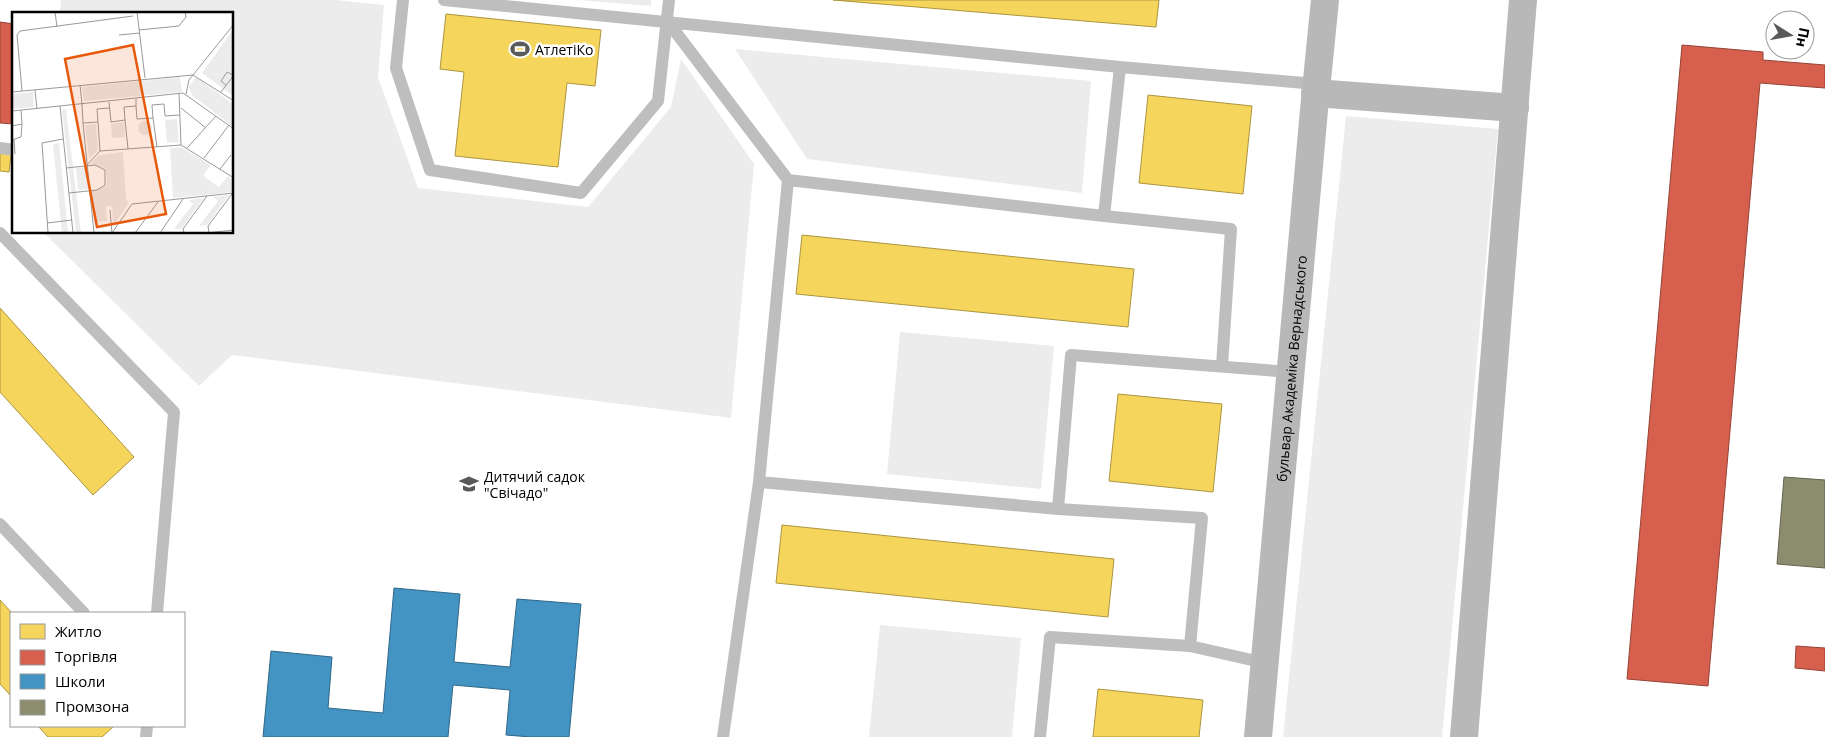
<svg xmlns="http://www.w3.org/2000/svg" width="1825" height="737" font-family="'Open Sans',sans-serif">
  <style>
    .green { fill: #ececec }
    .homes { fill: #f6d55c; stroke: #ac9540 }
    .shops { fill: #d6604d; stroke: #964336 }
    .schools { fill: #4393c3; stroke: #2f6788 }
    .industry { fill: #8c8c6e; stroke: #62624d }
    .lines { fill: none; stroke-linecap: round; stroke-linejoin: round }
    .lane { stroke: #bebebe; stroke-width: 12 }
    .secondary { stroke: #b8b8b8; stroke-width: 28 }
    .labels { text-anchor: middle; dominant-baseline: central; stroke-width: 5; stroke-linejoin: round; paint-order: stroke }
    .poi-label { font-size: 14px; fill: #000; stroke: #fff; text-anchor: start }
    .street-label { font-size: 14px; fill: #000; stroke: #fff }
    .inset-road { fill: none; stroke: #999; stroke-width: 1 }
    .view { fill: #e8590c; fill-opacity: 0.15; stroke: #e8590c; stroke-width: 2.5 }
    .inset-edge { fill: none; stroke: #000; stroke-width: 2.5 }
  </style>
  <rect width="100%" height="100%" fill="#fff"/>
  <path class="green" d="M61 0H335L384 5 378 77 418 188 588 207 671 107 681 59 754 164 731 418 232 355 199 386 44 233 232 232V14H60Z
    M579 0H651V6Z
    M735 49 1091 81 1082 193 807 159Z
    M1346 116 1498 129 1442 737H1283Z
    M900 332 1054 346 1041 489 887 474Z
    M880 625 1021 638 1012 737H869Z"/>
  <path class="homes" d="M833 0H1159L1156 27Z
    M446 14 601 30 595 86 567 83 558 167 455 156 464 72 440 69Z
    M1148 95 1252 106 1243 194 1139 183Z
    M0 153 11 154 9 172 0 171Z
    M802 235 1134 269 1128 327 796 294Z
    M0 308 134 457 93 495 0 392Z
    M1118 394 1222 404 1213 492 1109 481Z
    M782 525 1114 559 1108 617 776 583Z
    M0 600 12 613 11 696 0 684Z
    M1098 689 1203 700 1199 737H1093Z
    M38 726H114L102 737H48Z"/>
  <path class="shops" d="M0 22 14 24V124L0 123Z
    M1682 45 1763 52V60L1825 65V88L1760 83 1708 686 1627 679Z
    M1796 646 1825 648V671L1795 668Z"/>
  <path class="schools" d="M394 588 460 594 454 662 510 667 517 599 581 604 569 737H531L506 735 510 690 453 685 448 737H263L271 651 332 657 328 708 383 713Z"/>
  <path class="industry" d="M1784 477 1825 480V568L1777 564Z"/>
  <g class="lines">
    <path class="lane" d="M403 0 396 68 430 170 581 193 658 101 669 0
      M444 0 1120 67
      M668 22 788 180 1104 216
      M0 148 14 150
      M0 233 174 412 157 613
      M1222 366 1231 229 1104 216 1120 67 1316 84
      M759 482 1058 509
      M0 524 84 613
      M1265 663 1190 646 1202 518 1058 509 1071 355 1290 372
      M146 737 147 726
      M723 737 759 482 788 180
      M1040 737 1050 637 1190 646"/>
    <g class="secondary">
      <path d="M1315 93 1515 108"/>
      <path id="s1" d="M1258 737 1314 110 1325 0"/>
      <path d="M1464 737 1523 0"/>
    </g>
  </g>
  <defs>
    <g id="stadium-bare" transform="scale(1.5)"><path d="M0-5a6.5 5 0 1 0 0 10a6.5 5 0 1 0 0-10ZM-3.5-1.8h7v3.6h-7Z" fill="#595959" stroke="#fff" stroke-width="2.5" paint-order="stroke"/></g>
    <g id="school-bare" transform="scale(1.5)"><path d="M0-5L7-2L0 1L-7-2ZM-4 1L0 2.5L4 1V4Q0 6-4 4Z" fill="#595959" stroke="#fff" stroke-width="2.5" paint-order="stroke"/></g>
  </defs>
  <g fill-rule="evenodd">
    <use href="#stadium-bare" x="520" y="49"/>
    <use href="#school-bare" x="469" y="484"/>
  </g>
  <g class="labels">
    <g class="poi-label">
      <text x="535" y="49">АтлетіКо</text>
      <text x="484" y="476">Дитячий садок<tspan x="484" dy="16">"Свічадо"</tspan></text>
    </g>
    <g class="street-label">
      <text stroke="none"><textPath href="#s1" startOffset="370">бульвар Академіка Вернадського</textPath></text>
    </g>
  </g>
  <g transform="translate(12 12)">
    <rect width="221" height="221" fill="#fff"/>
    <path d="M221 18V84L190 61ZM168 65 170 80 72 89 70 75ZM184 65 221 92V115L180 83 177 74ZM21 80 22 95 0 97V82ZM54 97 69 221H64L50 98ZM165 107 167 130 155 131 153 108ZM126 116a7 7 0 1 1 14 0a7 7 0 1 1-14 0ZM112 110 113 125 100 126 99 112ZM84 112 86 138 77 147 73 113ZM47 131 56 221H50L41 132ZM169 135 199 153 191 164 207 175 216 164 221 168V180L161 186 158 136ZM111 140 114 188 117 190 104 210H101L100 194H94L95 209 82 210 79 180 95 173 94 157 79 151 87 143ZM74 155 77 177 66 178 64 156ZM217 183 195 213 187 214 206 189 201 185ZM192 186 169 217H162L181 192 177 188Z" fill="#ececec"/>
    <path class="inset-road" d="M43 0 45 15M125 0 133 66M127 18 167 14 174 5 173 0M107 23 128 21M68 73 70 92M214 73 209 69 215 60 221 63M23 78 25 97M10 79 5 23 8 19 121 4M0 80 181 63 222 89M209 80 222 63M167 81 169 133M174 82 177 68 222 12M97 90 99 110 113 108 112 95 124 94V87M70 92 71 111 86 110 85 97 97 96M48 94 61 221M124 94 125 107 141 106 140 93 152 92 153 104 168 103M169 96 194 116M0 99 171 81 222 117M141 106 145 135M113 108 116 137M71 111 82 221M0 114 10 112 9 98M2 127 3 142M0 128 9 125 10 112M175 136 204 104M88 139 169 133 222 166M192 146 217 113M75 153 88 139 86 110M54 156 83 153 93 158V173L85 178 57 181M208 157 219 143M98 198 100 221M35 211 60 208M36 221 30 131 51 127M100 221 120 192 222 181M123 221 146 190M148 221 171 187M172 221 171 217 195 184M194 221 222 218M197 221 196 214 220 182"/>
    <path class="view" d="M121 33 154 202 85 215 53 47Z"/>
    <rect width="221" height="221" class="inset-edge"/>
  </g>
  <rect x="10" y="612" width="175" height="115" fill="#ffffff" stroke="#999999"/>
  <rect x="20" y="624" width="25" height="15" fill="#f6d55c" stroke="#999999"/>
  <text x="55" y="637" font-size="15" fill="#000000">Житло</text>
  <rect x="20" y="650" width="25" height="15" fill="#d6604d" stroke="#999999"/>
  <text x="55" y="662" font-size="15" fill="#000000">Торгівля</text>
  <rect x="20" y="674" width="25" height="15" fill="#4393c3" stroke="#999999"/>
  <text x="55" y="687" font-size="15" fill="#000000">Школи</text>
  <rect x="20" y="700" width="25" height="15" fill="#8c8c6e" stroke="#999999"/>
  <text x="55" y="712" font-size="15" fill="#000000">Промзона</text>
  <g transform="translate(1790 35) rotate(101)"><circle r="24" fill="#ffffff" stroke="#999999"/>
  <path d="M0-4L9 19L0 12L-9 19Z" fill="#595959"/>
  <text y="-8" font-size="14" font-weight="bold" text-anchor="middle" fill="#000000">Пн</text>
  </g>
</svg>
